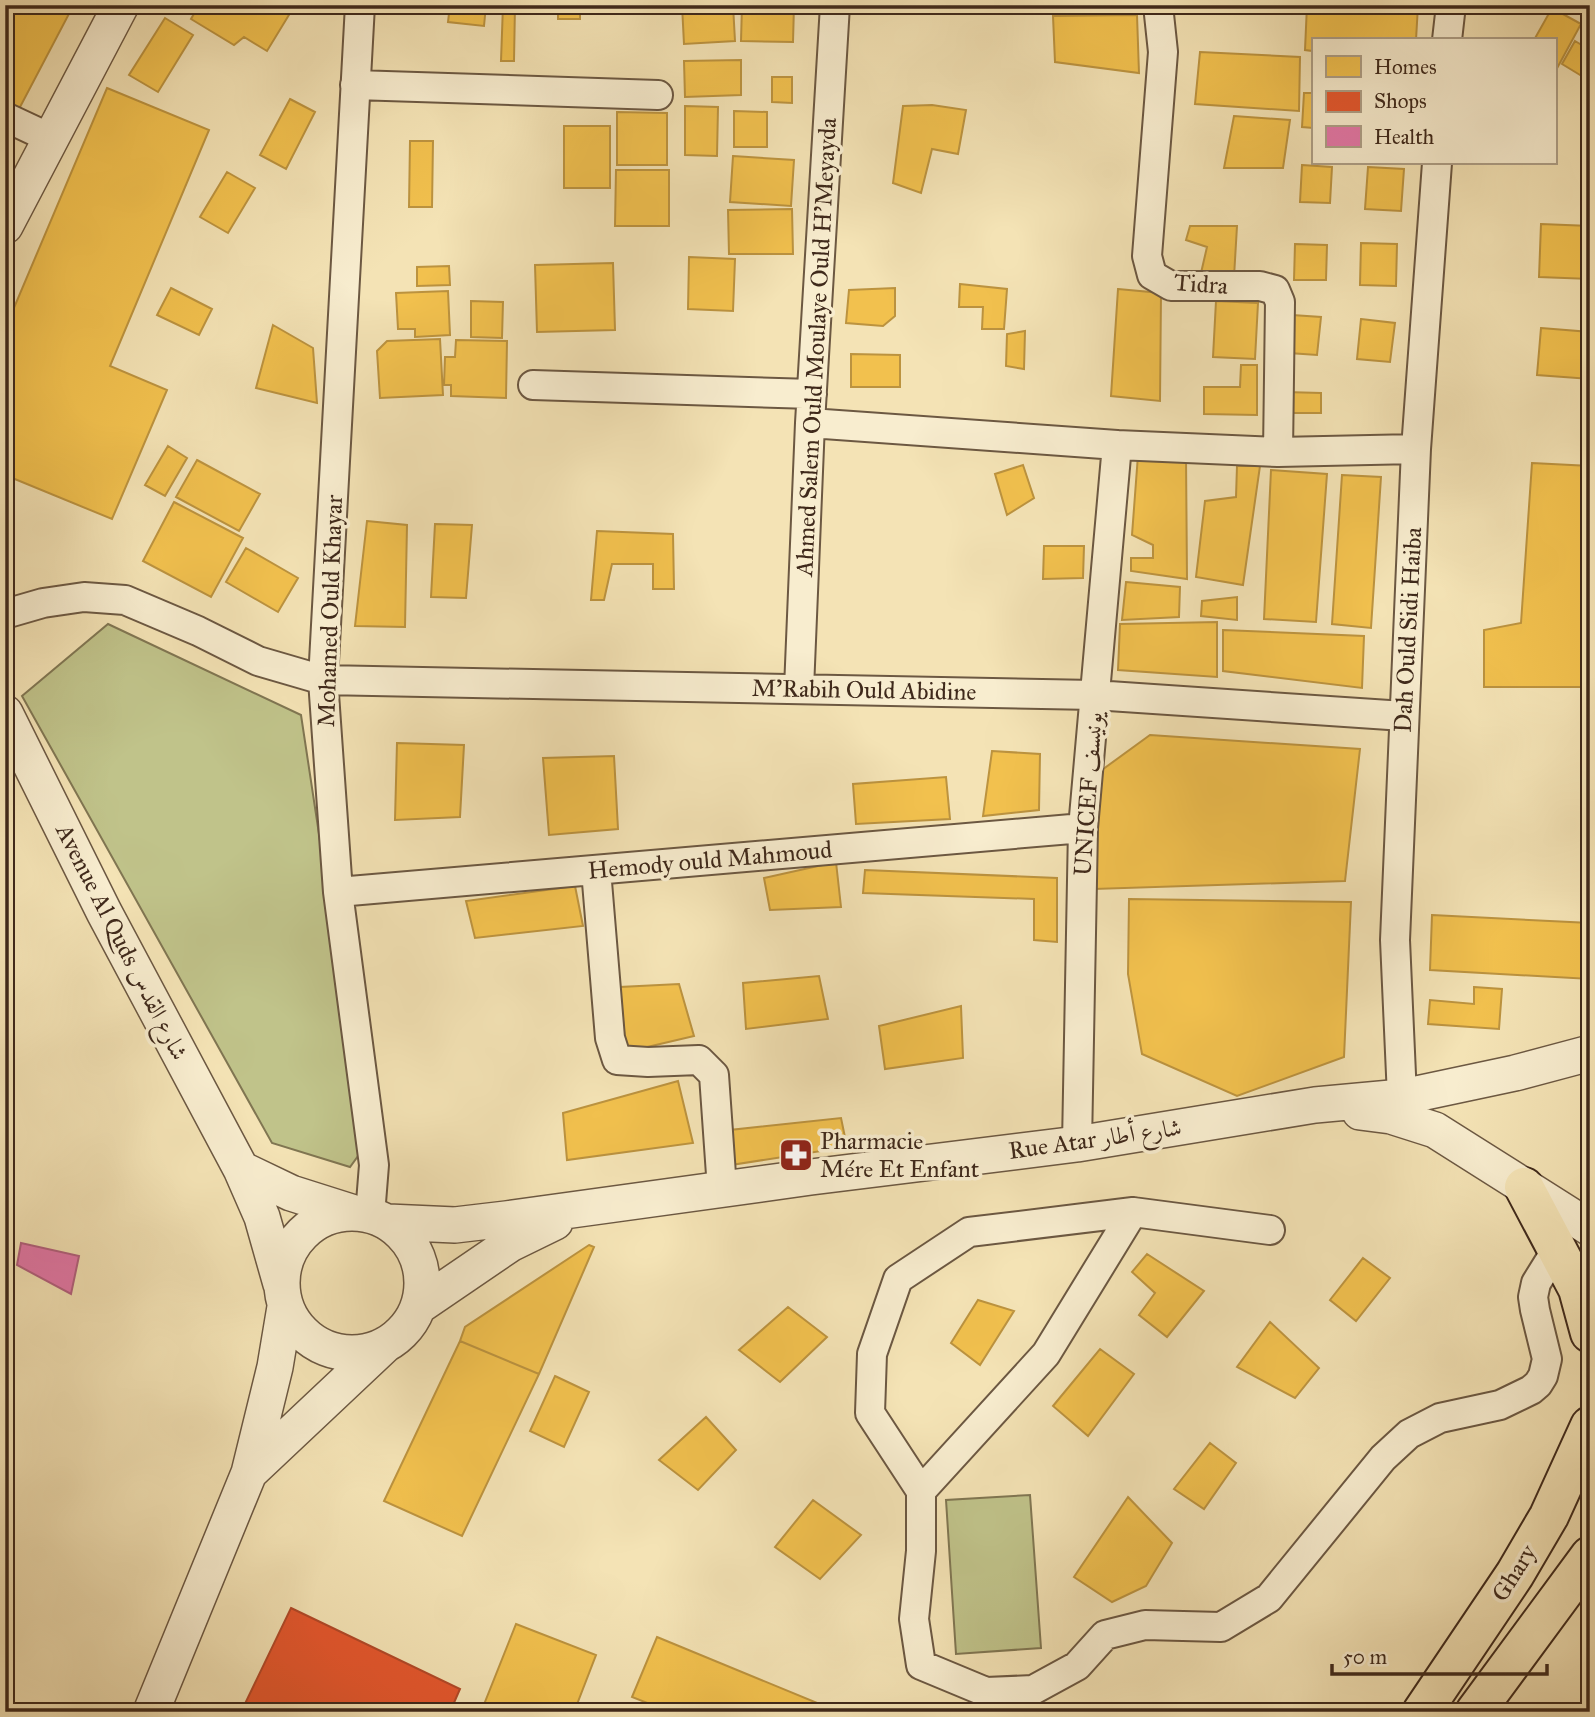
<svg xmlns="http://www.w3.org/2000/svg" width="1595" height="1717" font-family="'IM FELL Great Primer',Amiri,serif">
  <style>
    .green { fill: #c0c38a; stroke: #807652; stroke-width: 2 }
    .homes { fill: #f2c14e; stroke: #bc933f; stroke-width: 2 }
    .shops { fill: #e4572e; stroke: #b24928; stroke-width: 2 }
    .health { fill: #e377a8; stroke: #b2607e; stroke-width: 2 }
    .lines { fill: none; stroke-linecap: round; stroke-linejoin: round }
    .minor-casing { stroke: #6c5842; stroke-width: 32 }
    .tertiary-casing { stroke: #6c5842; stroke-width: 38 }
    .trunk-casing { stroke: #3f291b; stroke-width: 42 }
    .minor { stroke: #f8edcf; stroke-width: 28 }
    .tertiary { stroke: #f8edcf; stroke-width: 35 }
    .trunk { stroke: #f4e3b5; stroke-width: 38 }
    .labels { text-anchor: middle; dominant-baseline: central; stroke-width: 7; stroke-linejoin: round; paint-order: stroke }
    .street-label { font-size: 24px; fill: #3f291b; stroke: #f8edcf }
    .poi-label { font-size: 24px; fill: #3f291b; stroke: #f8edcf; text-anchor: start }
  </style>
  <rect width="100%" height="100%" fill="#f4e3b5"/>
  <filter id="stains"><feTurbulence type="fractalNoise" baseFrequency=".00286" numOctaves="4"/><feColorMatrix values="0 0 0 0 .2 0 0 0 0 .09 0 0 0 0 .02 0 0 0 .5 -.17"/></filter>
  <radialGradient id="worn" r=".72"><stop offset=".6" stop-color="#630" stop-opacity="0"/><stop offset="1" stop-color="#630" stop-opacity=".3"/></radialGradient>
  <path class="green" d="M108 624 301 715 366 1145 350 1167 272 1143 22 696Z
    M1030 1495 1041 1648 956 1654 946 1500Z"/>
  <path class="homes" d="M5 5H61L71 10 19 109 5 103Z
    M199 5H295L267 51 244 37 234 45 191 19Z
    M450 5H486L484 26 448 22Z
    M503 5H515L514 61H501Z
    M558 5H580V19H558Z
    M682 5H733L735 41 684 44Z
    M742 5H794L793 42 741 41Z
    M1307 5H1418L1416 40H1313V51L1305 50Z
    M1552 8 1581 24 1555 72V40H1534Z
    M1137 15 1139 73 1055 62 1053 16Z
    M165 18 193 35 158 92 129 75Z
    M1575 41 1590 50V81L1562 64Z
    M1200 52 1300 57 1299 111 1195 104Z
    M741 60V95L685 97 684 61Z
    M772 77H792V103L772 102Z
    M107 88 209 130 110 366 167 390 112 519 5 475V329Z
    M1304 93H1313V128L1302 127Z
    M290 99 315 112 286 169 260 155Z
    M932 105 966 110 958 154 932 149 921 193 893 183 903 106Z
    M685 106 718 107 717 156 685 155Z
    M734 111 767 112V147H734Z
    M617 112 667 113V165H617Z
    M1234 116 1290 120 1283 168H1224Z
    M564 126H610V188H564Z
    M410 141H433L432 207H409Z
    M733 156 794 160 791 206 730 202Z
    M1302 165 1332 167 1330 203 1300 202Z
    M1368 167 1404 169 1401 211 1365 209Z
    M616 170H669V226H615Z
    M227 172 255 188 228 233 200 217Z
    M792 209 793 254H729L728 210Z
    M1541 224 1590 226V279L1539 277Z
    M1190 226H1237L1234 277 1201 273 1207 247 1186 240Z
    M1361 243 1397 244 1396 286 1360 285Z
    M1295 244 1327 245 1326 280H1294Z
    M689 257 735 259 733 311 688 309Z
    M613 263 615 330 537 332 535 265Z
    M449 266 450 285 417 286V267Z
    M960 284 1007 289 1004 329H982L983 307H959Z
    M171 288 212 309 199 335 157 315Z
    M895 288V316L883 326 846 323 849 290Z
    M1118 289 1161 293 1160 401 1111 396Z
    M448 291 450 335 415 337V329H398L396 293Z
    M471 301 503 302 502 338 471 337Z
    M1216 301 1258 303 1255 359 1213 357Z
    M1292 315 1321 317 1317 355 1289 353Z
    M1361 319 1395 323 1390 362 1357 359Z
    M273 325 313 348 317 403 256 388Z
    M1541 328 1590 332V379L1537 375Z
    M1025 331 1024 369 1006 366 1007 334Z
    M440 339 443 395 380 398 377 351 387 341Z
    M456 340 507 341 506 398 451 396V385H444L445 357H455Z
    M851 354 900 355V387H851Z
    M1241 365H1257V415L1204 414V387H1240Z
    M1285 392 1321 393V413H1284Z
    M168 446 187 458 165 496 145 485Z
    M1138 455 1186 457 1187 579 1131 571V558H1153V545L1132 535Z
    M197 460 260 494 239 531 176 497Z
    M1532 463 1590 466V687H1484V630L1521 623Z
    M1023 465 1034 498 1007 515 995 474Z
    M1237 466H1260L1243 585 1196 577 1205 501 1236 497Z
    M1271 470 1327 474 1316 622 1264 619Z
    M1342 475 1381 477 1371 628 1332 624Z
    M174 502 243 538 211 597 143 561Z
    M367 521 407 525 405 627 355 626Z
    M435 524 472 525 466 598 431 597Z
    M597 531 673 534 674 589H653V564H612L604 600H591Z
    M1044 546H1084L1083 578 1043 579Z
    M246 548 298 578 278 612 226 582Z
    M1126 582 1180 587 1179 617 1122 620Z
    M1237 597V620L1201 616 1202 601Z
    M1217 622V677L1118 670 1120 624Z
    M1223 630 1364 636 1362 688 1223 671Z
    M1150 735 1360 749 1345 881 1094 889 1095 775Z
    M397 743 464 745 460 817 395 820Z
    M992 751 1040 754 1039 810 983 816Z
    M614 756 618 829 549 835 543 758Z
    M946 777 950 819 856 824 853 784Z
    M836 862 841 907 770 910 764 878Z
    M865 870 1057 878V942L1034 940V899L863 893Z
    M575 886 583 926 475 938 466 901Z
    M1129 899 1351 902 1344 1057 1237 1096 1142 1054 1128 974Z
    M1432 915 1590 923V979L1430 970Z
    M819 976 828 1019 746 1029 743 983Z
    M679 984 694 1036 626 1052 620 987Z
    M1474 987 1502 989 1499 1029 1428 1024 1430 1000 1474 1004Z
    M961 1006 963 1058 885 1069 879 1026Z
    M678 1081 693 1143 567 1160 563 1113Z
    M841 1118 847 1147 731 1165 730 1130Z
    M589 1245 594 1247 539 1374 460 1341 465 1327Z
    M1147 1254 1204 1291 1167 1337 1139 1315 1155 1293 1132 1272Z
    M1363 1258 1390 1278 1356 1321 1330 1300Z
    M978 1300 1014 1311 980 1365 951 1343Z
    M788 1307 827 1337 780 1382 739 1350Z
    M1270 1322 1319 1368 1295 1398 1237 1367Z
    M460 1341 539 1374 462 1536 384 1501Z
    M1100 1349 1134 1374 1088 1436 1053 1406Z
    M555 1376 589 1392 564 1447 530 1431Z
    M706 1417 736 1450 698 1490 659 1460Z
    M1210 1443 1236 1463 1204 1509 1174 1489Z
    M1128 1497 1172 1543 1146 1586 1112 1602 1074 1577Z
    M813 1500 861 1535 820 1579 775 1547Z
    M516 1624 596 1655 574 1712H481Z
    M657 1637 839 1712H670L632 1697Z"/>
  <path class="shops" d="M291 1608 460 1689 450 1712H247L242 1710Z"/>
  <path class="health" d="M21 1243 79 1256 71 1294 17 1265Z"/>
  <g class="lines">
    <g class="minor-casing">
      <path id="minor" d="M360 5 323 680 338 892 374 1165 370 1215
        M1158 5 1163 52 1147 256 1152 275 1171 286H1260L1275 290 1280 302 1278 452
        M1447 40 1451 5
        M355 85 658 95
        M5 117 52 139
        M533 385 812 394
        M810 423 1117 445 1278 452 1416 449
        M5 614 43 603 84 597 125 600 198 631 258 661 323 680 1094 695 1404 716
        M799 689 810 423 835 5
        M596 870 610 1038 617 1060 648 1062 699 1060 714 1075 722 1189
        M338 892 1083 828
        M1402 1097 1395 940 1416 449 1437 163
        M1077 1144 1083 828 1117 445
        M1270 1230 1133 1212 969 1232 898 1279 872 1354 870 1413 921 1491V1551L914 1619 921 1665 986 1692 1033 1690 1077 1666 1105 1635 1145 1625 1221 1627 1269 1598 1383 1458 1409 1434 1440 1418 1500 1405 1531 1390 1538 1384 1543 1376 1547 1359 1535 1310 1533 1297 1536 1283 1549 1262 1561 1254
        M921 1491 1046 1354 1133 1212"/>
    </g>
    <g class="tertiary-casing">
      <path id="tertiary" d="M5 226 121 5
        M5 713 104 912 241 1169 262 1217 281 1284
        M1360 1112 1391 1116 1435 1130 1590 1228
        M241 1169 291 1193 351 1212
        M282 1283a70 70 0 1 1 140 0a70 70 0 1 1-140 0Z
        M388 1222 455 1225 506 1219 811 1177 1077 1144 1315 1105 1402 1097 1515 1073 1590 1053
        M419 1306 510 1244 555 1222
        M249 1473 386 1344
        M151 1712 249 1473 275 1367 285 1307"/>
    </g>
    <g class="trunk-casing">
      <path id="trunk" d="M1524 1187 1578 1289 1590 1333
        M1422 1712 1515 1574 1549 1516 1590 1426
        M1475 1712 1590 1556"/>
    </g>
    <use href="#minor" class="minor"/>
    <use href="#tertiary" class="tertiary"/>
    <use href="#trunk" class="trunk"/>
  </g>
  <defs>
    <g id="pharmacy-square" transform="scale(1.75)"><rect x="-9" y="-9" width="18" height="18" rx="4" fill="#8f2418" stroke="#f8edcf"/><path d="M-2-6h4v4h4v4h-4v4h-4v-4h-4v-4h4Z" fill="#fff"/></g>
  </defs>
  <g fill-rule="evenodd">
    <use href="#pharmacy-square" x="796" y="1155"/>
  </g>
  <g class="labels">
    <g class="street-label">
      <text transform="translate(1201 284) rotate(4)">Tidra</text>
      <text transform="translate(816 347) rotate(-87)">Ahmed Salem Ould Moulaye Ould H'Meyayda</text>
      <text transform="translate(330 611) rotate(-88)">Mohamed Ould Khayar</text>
      <text transform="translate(1408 630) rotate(-87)">Dah Ould Sidi Haiba</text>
      <text transform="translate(864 690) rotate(1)">M'Rabih Ould Abidine</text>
      <text transform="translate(1088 794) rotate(-86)">UNICEF يونيسف</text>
      <text transform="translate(710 860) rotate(-5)">Hemody ould Mahmoud</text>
      <text transform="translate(122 942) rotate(63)">Avenue Al Quds شارع القدس</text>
      <text transform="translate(1095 1139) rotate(-8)">Rue Atar شارع أطار</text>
      <text transform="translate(1514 1573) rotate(-58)">Ghary</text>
    </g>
    <g class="poi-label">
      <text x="820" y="1141">Pharmacie<tspan x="820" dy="28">Mére Et Enfant</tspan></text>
    </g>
  </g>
  <rect width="1595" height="1717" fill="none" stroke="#f4e3b5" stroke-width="28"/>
  <rect x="7" y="7" width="1581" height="1703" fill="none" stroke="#3f291b" stroke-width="3.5"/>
  <rect x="14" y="14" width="1567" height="1689" fill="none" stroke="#3f291b" stroke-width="2"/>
  <rect x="1312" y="38" width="245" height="126" fill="#f8edcf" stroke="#ae9f87" stroke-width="2"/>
  <rect x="1326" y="56" width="35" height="21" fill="#f2c14e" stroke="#ae9f87" stroke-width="2"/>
  <text x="1374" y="74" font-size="21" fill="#3f291b">Homes</text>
  <rect x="1326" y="91" width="35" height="21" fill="#e4572e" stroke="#ae9f87" stroke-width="2"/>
  <text x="1374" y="108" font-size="21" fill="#3f291b">Shops</text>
  <rect x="1326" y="126" width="35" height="21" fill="#e377a8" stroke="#ae9f87" stroke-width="2"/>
  <text x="1374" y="144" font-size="21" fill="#3f291b">Health</text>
  <path d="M1332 1664v10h215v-10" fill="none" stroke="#3f291b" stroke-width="3.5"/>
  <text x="1343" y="1664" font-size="21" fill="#3f291b" stroke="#f8edcf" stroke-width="5" paint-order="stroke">50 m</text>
  <rect width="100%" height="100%" filter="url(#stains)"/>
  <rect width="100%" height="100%" fill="url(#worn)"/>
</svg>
